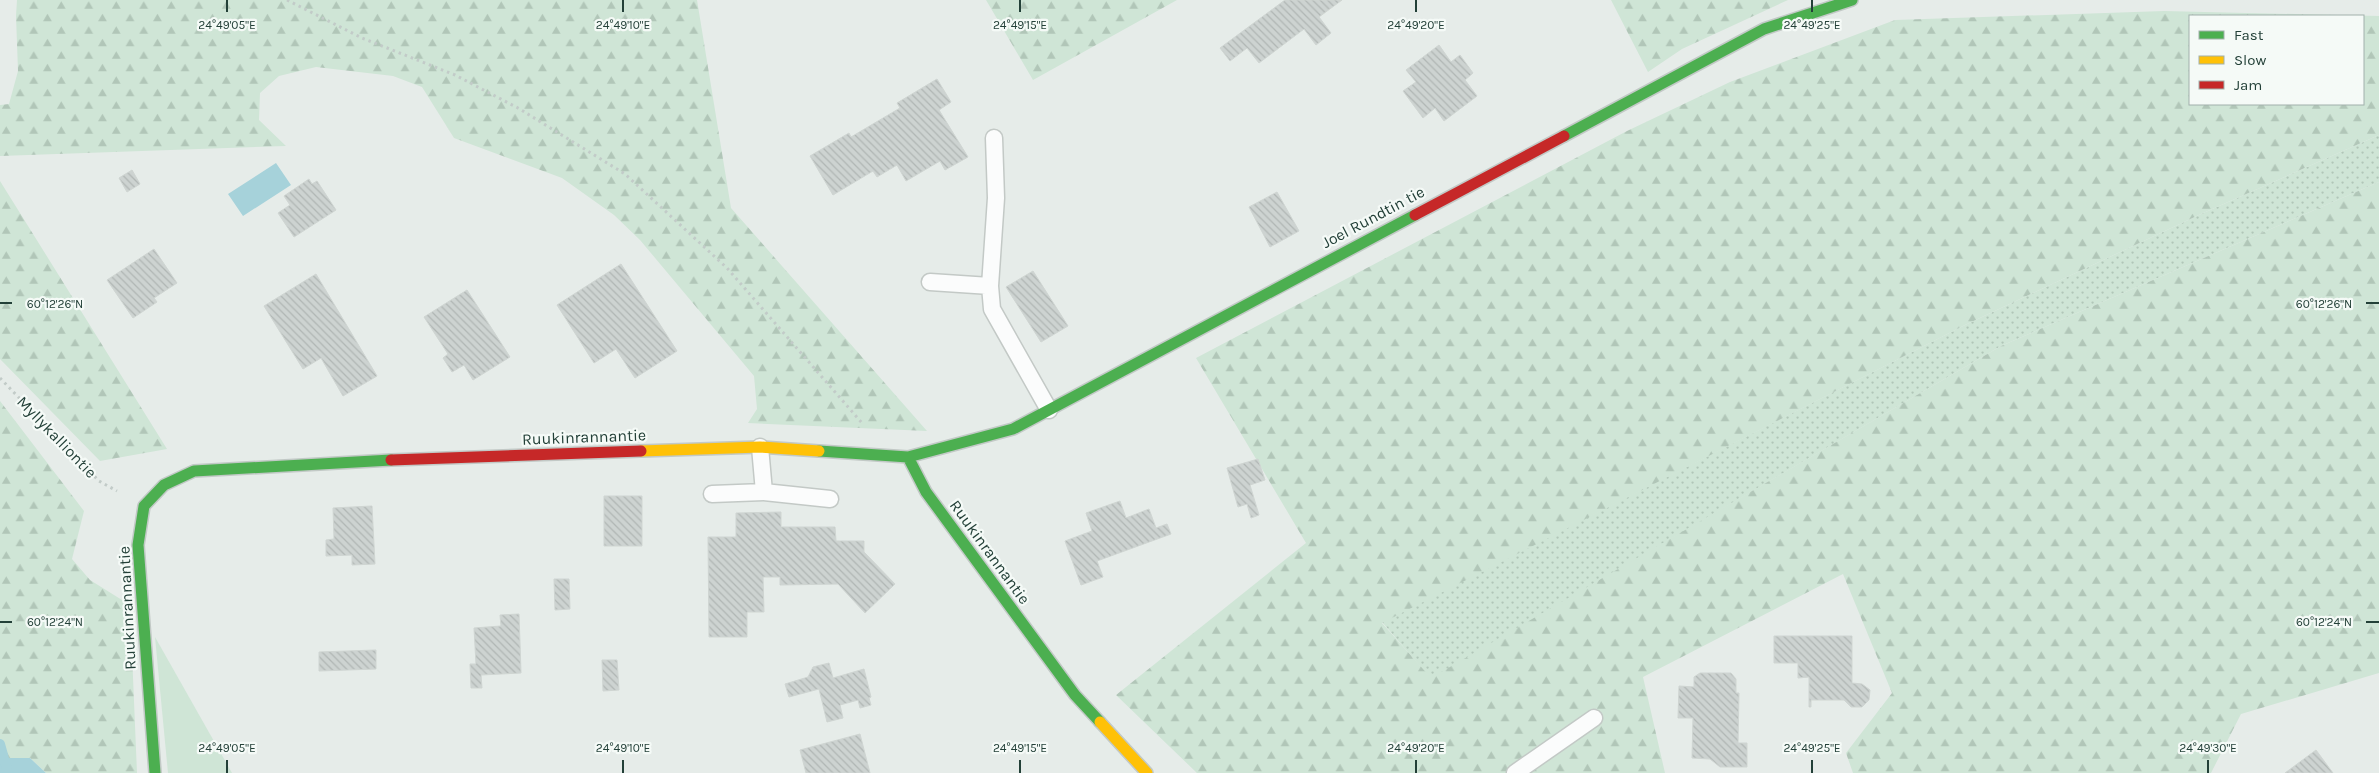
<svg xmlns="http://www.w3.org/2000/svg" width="2379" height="773" font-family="Karla,sans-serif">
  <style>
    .grass { fill: url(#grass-dots) }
    .forest { fill: url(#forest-firs); fill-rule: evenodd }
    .park { fill: #cfe5d6 }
    .water { fill: #a6d2da }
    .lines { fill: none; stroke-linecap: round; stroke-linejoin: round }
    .stream { stroke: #a6d2da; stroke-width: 10 }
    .building { fill: url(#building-back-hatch); stroke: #cfd5d2 }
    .lane-casing { stroke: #c3c9c6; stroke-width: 19 }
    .fast-casing { stroke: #c2c9c6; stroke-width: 14 }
    .slow-casing { stroke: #c2c9c6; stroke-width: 14 }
    .jam-casing { stroke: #c2c9c6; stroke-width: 14 }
    .path { stroke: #c2cbc8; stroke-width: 3; stroke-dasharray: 2.5 4; stroke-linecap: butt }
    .lane { stroke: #fbfcfc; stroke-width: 16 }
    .fast { stroke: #4caf50; stroke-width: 11 }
    .slow { stroke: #ffc107; stroke-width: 11 }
    .jam { stroke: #c62828; stroke-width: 11 }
    .ticks { fill: none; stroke: #234038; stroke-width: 2 }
    .labels { text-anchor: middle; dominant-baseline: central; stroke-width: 4.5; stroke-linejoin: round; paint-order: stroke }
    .street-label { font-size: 16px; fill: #234038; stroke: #f5faf7 }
    .ticks-label { font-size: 12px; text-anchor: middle; fill: #234038; stroke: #f5faf7; stroke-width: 4.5; stroke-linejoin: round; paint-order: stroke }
  </style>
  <defs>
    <pattern id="grass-dots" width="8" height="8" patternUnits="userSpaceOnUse" patternTransform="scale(1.25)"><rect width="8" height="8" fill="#cfe5d6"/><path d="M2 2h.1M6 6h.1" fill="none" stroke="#b1c6b8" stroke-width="1.8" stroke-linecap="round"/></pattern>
    <pattern id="forest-firs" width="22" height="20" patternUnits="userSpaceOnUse" patternTransform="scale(1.25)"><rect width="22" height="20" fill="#cfe5d6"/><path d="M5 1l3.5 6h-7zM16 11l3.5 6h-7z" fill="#b1c6b8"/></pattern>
    <pattern id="building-back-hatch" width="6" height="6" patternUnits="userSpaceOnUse" patternTransform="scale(1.25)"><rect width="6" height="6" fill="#cdd3d1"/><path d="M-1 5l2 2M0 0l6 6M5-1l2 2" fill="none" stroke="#b0b6b4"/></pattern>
  </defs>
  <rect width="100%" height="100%" fill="#e6ece9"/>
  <path class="grass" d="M2379 135V182L2001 346 1431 679 1382 622 1965 325 2201 214Z"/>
  <path class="forest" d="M17 0H697L731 208 927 431 748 423 757 409 754 376 640 240 614 215 562 178 454 138 422 87 393 76 316 67 279 76 260 93 259 120 286 146 0 156V105L9 104 18 71 16 16Z
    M986 0H1177L1033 80Z
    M1611 0H1788L1682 49 1648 72Z
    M2164 11 2379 16V135L2201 214 1965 325 1382 623 1431 678 2001 346 2379 182V673L2241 714 2211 773H1853L1846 753 1892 693 1843 574 1643 677 1665 773H1197L1116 695 1306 543 1196 358 1627 131 1730 82 1895 20ZM2190 16H2363V104H2190Z
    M0 181 167 449 100 461 0 359Z
    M0 401 84 511 72 559 90 580 130 605 137 773H46L30 758 0 760Z"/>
  <path class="park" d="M155 637 232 773H168Z"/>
  <path class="water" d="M276 163 291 185 243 216 228 194Z
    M4 758H30L46 773H0V760Z"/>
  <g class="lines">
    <path class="stream" d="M0 744 8 773"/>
  </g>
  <path class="building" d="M1285 0H1342L1319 17 1331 33 1316 45 1304 29 1259 63 1247 48 1230 61 1220 48Z
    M1439 45 1451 62 1460 55 1473 73 1465 80 1477 96 1444 121 1435 108 1423 118 1403 91 1416 82 1406 70Z
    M937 79 951 102 939 110 968 157 945 170 940 161 906 181 897 165 877 177 873 171 833 195 810 156 849 133 851 137 900 108 897 103Z
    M132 170 140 184 127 192 119 178Z
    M309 179 312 184 317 181 336 210 294 237 278 213 290 205 284 196Z
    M1277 192 1299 231 1270 247 1249 207Z
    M154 249 177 283 154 298 157 302 133 318 107 280Z
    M621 264 677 351 635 378 616 349 594 363 557 305Z
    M1033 271 1068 326 1041 342 1006 287Z
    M316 274 377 376 343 396 321 358 303 369 264 306Z
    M467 290 510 357 473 380 464 365 452 372 443 358 448 354 424 317Z
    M1258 459 1265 480 1250 485 1259 515 1251 518 1247 504 1238 507 1227 468Z
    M604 496H642V546H604Z
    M1120 501 1126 518 1149 509 1156 528 1167 524 1171 534 1097 561 1103 577 1081 585 1065 541 1092 531 1086 513Z
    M372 506 375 564 352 565V555L326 556V540L334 539 333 508Z
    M781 512V527H835L836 541H864V552L895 584 865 613 838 584 780 585V577H763L764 612H747V637H709L708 537H736V513Z
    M554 579H569L570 609 555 610Z
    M519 614 521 673 481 675 482 688H471L470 664H476L474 628 501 626 500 615Z
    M1774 636H1852V683L1862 684 1870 690 1869 700 1862 707H1851L1844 700H1811V707H1809V677L1798 678V663H1774Z
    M376 650V669L319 671V652Z
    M602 660H617L619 690 603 691Z
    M829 663 833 678 864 669 871 697 869 698 871 705 860 708 858 700 840 705 843 718 827 722 819 689 789 697 785 684 808 677 813 667Z
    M1700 673H1731L1736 679V693H1739L1738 743H1747V767H1720L1710 759 1692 758 1693 718H1678L1679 686 1694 687V677Z
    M860 734 870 773H806L800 750Z
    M2316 750 2333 773H2285Z"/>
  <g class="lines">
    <g class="lane-casing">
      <path id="lane" d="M994 138 996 198 990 286 992 309 1049 410
        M930 282 990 286
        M760 447 764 492
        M712 494 764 492 830 499
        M1515 773 1594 718"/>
    </g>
    <g class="fast-casing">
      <path id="fast" d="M1564 136 1764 29 1852 0
        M819 451 908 457 1013 429 1415 215
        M908 457 926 492 1075 695 1100 722
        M155 773 138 545 144 506 164 485 194 471 391 460"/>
    </g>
    <g class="slow-casing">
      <path id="slow" d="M641 451 760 447 819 451
        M1100 722 1147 773"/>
    </g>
    <g class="jam-casing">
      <path id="jam" d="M1415 215 1564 136
        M391 460 641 451"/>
    </g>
    <path class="path" d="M287 0 362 38 455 75 518 108 625 174 727 268 862 423
      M0 378 99 481 117 491"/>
    <use href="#lane" class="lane"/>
    <use href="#fast" class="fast"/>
    <use href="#slow" class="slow"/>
    <use href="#jam" class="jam"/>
  </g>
  <path class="ticks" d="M227 0V12M623 0V12M1020 0V12M1416 0V12M1812 0V12M0 303H12M2366 303H2379M0 622H12M2366 622H2379M227 760V773M623 760V773M1020 760V773M1416 760V773M1812 760V773M2208 760V773"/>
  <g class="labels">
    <g class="street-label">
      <text transform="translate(1373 217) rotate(-28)">Joel Rundtin tie</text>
      <text transform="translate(57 437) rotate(46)">Myllykalliontie</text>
      <text transform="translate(584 437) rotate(-2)">Ruukinrannantie</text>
      <text transform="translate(990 552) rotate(54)">Ruukinrannantie</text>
      <text transform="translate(127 608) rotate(-93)">Ruukinrannantie</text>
    </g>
  </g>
  <g class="ticks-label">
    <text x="227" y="29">24°49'05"E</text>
    <text x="623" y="29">24°49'10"E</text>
    <text x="1020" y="29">24°49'15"E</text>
    <text x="1416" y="29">24°49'20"E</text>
    <text x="1812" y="29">24°49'25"E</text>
    <text x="55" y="308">60°12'26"N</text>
    <text x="2324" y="308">60°12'26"N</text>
    <text x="55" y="626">60°12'24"N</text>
    <text x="2324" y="626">60°12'24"N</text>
    <text x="227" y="752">24°49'05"E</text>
    <text x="623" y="752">24°49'10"E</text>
    <text x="1020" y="752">24°49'15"E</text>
    <text x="1416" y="752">24°49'20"E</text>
    <text x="1812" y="752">24°49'25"E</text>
    <text x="2208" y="752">24°49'30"E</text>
  </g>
  <rect x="2189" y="15" width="175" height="90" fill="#f5faf7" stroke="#a1b0ab"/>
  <rect x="2199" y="31" width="25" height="8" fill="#4caf50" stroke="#a1b0ab"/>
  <text x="2234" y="40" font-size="15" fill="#234038">Fast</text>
  <rect x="2199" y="56" width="25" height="8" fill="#ffc107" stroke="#a1b0ab"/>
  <text x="2234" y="65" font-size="15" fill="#234038">Slow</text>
  <rect x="2199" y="81" width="25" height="8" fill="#c62828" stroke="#a1b0ab"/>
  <text x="2234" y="90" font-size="15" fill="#234038">Jam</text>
</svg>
